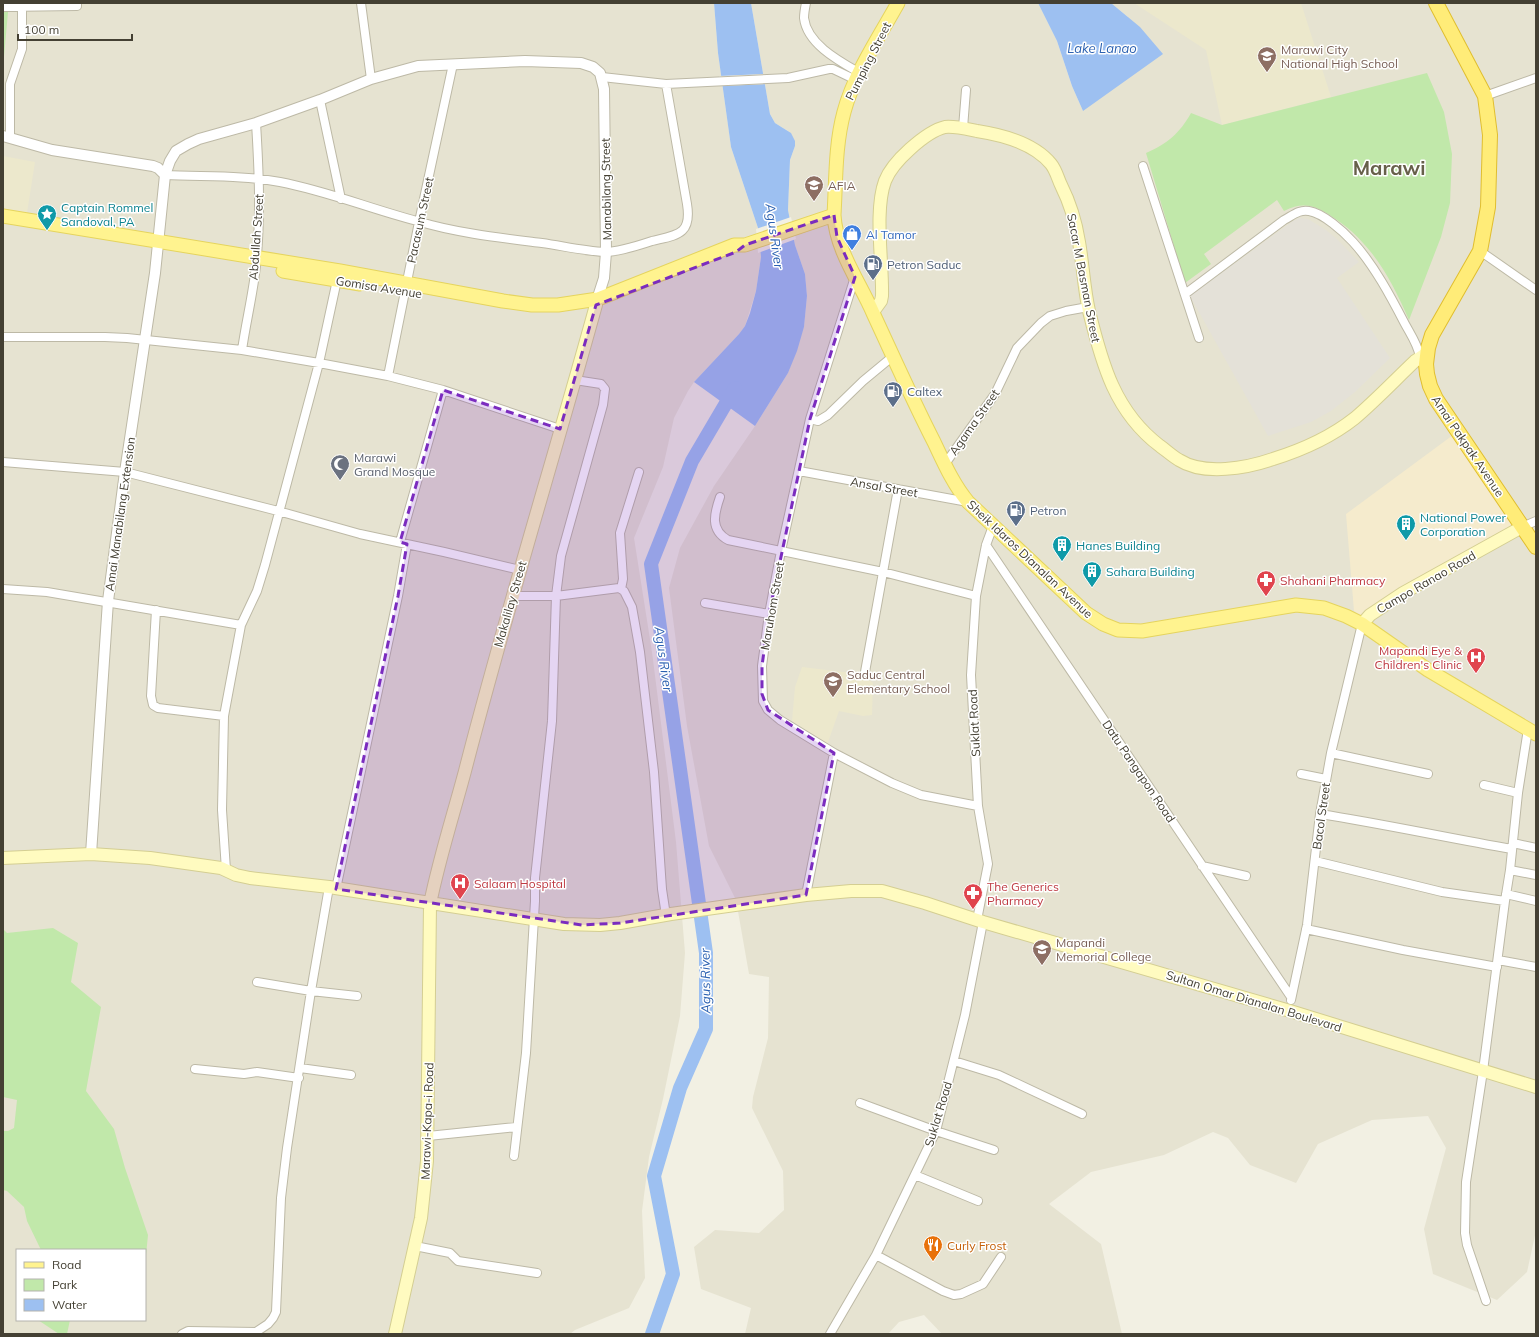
<svg xmlns="http://www.w3.org/2000/svg" width="1539" height="1337" font-family="Mulish,sans-serif">
  <style>
    .residential { fill: #e6e3d1; fill-rule: evenodd }
    .commercial { fill: #f5ebcd }
    .industrial { fill: #e4e1d8 }
    .education { fill: #ece8cc }
    .green { fill: #c1e8aa }
    .water { fill: #9dc0f1 }
    .pier { fill: #f2f0e3 }
    .lines { fill: none; stroke-linecap: round; stroke-linejoin: round }
    .river { stroke: #9dc0f1; stroke-width: 14 }
    .minor-casing { stroke: #bdb9a6; stroke-width: 10 }
    .tertiary-casing { stroke: #bdb9a6; stroke-width: 12 }
    .secondary-casing { stroke: #d4ce92; stroke-width: 14 }
    .primary-casing { stroke: #e5d45e; stroke-width: 15 }
    .trunk-casing { stroke: #e0be2f; stroke-width: 16 }
    .minor { stroke: #fff; stroke-width: 8 }
    .tertiary { stroke: #fff; stroke-width: 10 }
    .secondary { stroke: #fffbc0; stroke-width: 12 }
    .primary { stroke: #fff38f; stroke-width: 13 }
    .trunk { stroke: #ffec78; stroke-width: 14 }
    .marked { fill: #7b2cbf; fill-opacity: 0.2; stroke: #7b2cbf; stroke-width: 3; stroke-dasharray: 8 5; stroke-linejoin: round }
    .labels { text-anchor: middle; dominant-baseline: central; stroke-width: 3; stroke-linejoin: round; paint-order: stroke }
    .education-label { font-size: 12px; fill: #785e54; stroke: #fff; text-anchor: start }
    .street-label { font-size: 12px; fill: #444033; stroke: #fff }
    .culture-label { font-size: 12px; fill: #0d838f; stroke: #fff; text-anchor: start }
    .shop-label { font-size: 12px; fill: #366cbe; stroke: #fff; text-anchor: start }
    .service-label { font-size: 12px; fill: #4e5e75; stroke: #fff; text-anchor: start }
    .worship-label { font-size: 12px; fill: #5b616d; stroke: #fff; text-anchor: start }
    .health-label { font-size: 12px; fill: #be3a42; stroke: #fff; text-anchor: start }
    .food-label { font-size: 12px; fill: #c56008; stroke: #fff; text-anchor: start }
    .water-label { font-size: 13px; font-style: italic; fill: #2b61b1; stroke: #fff }
    .town-label { font-size: 20px; font-weight: bold; fill: #67604a; stroke: #fff }
  </style>
  <rect width="100%" height="100%" fill="#f2f0e3"/>
  <path class="residential" d="M3 3H714L718 53 731 147 758 228 761 257 756 291 745 326 739 334 694 382 688 391 674 418 663 467 634 538 652 652 676 842 685 953 680 1016 663 1099 649 1157 642 1211 645 1278 629 1308 575 1330 570 1334H3ZM17 1250H145V1320H17Z
    M751 3H1038L1057 41 1072 86 1083 111 1128 17 1111 3H1536V1231L1527 1272 1497 1300 1433 1274 1424 1229 1446 1148 1428 1116 1372 1120 1318 1144 1296 1183 1250 1165 1228 1138 1213 1132 1164 1155 1091 1172 1049 1204 1101 1244 1122 1334H942L924 1315 899 1322 888 1334H745L751 1308 701 1289 694 1247 715 1230 759 1233 784 1210 783 1171 752 1108 753 1097 768 1038 769 977 749 974 736 900 709 846 687 726 669 588 680 548 714 486 755 426 788 373 804 327 807 296 805 274 795 245 788 210 790 160 795 146 788 131 775 123 770 114Z"/>
  <path class="commercial" d="M1453 435 1515 527 1361 617 1354 611 1346 514Z"/>
  <path class="industrial" d="M1299 218 1308 219 1326 230 1338 240 1359 262 1337 278 1390 358 1355 392 1331 411 1311 422 1268 436 1190 296 1293 221Z"/>
  <path class="education" d="M1134 3H1301L1331 97 1222 125 1206 50Z
    M3 156 35 162 27 213 3 209Z
    M802 667 860 674 873 683 872 715 863 716 839 711 827 745 792 721 795 687Z"/>
  <path class="green" d="M3 12H8L3 68Z
    M1427 73 1444 112 1452 154 1450 203 1441 237 1409 320C1392 281 1373 245 1337 220 1318 207 1306 200 1284 211L1277 200 1204 254 1211 264 1185 283 1146 153C1167 144 1180 133 1191 113L1222 125Z
    M53 928 78 943 71 982 101 1007 86 1091 114 1129 125 1168 148 1235 145 1265V1250H41L27 1221 24 1207 7 1191 3 1190V1131H8L14 1128 17 1100 3 1097V929L7 933Z
    M38 1320H70L67 1334H59Z"/>
  <path class="water" d="M714 3H751L770 114 775 123 791 133 795 141V146L790 160 788 210 795 245 805 274 807 296 804 327 797 351 788 373 755 426 694 382 739 334 745 326 750 313 756 291 761 257 758 228 731 147 718 53Z
    M1038 3H1111L1140 27 1163 54 1083 111 1072 86 1057 41Z"/>
  <path class="pier" d="M765 74 767 84 721 86 719 76Z
    M791 217 796 239 758 253 756 229Z"/>
  <g class="lines">
    <path class="river" d="M652 1334 673 1274 654 1176 680 1088 706 1029V953L651 564 692 461 735 388"/>
    <g class="minor-casing">
      <path id="minor" d="M361 3 371 79
        M806 3C805 8 804 13 804 18 807 44 839 61 860 73
        M3 7 77 6V3
        M602 77 666 84 788 78 829 69H833L856 80
        M1485 96 1536 78
        M320 100 341 199
        M963 128 966 90
        M10 138V84L22 49V7
        M1143 166 1199 338
        M165 175C203 177 243 175 280 182 327 191 371 209 417 221 456 233 502 238 542 243 563 246 584 251 605 252 617 252 640 245 652 241 677 235 692 235 687 204L666 84
        M1480 251 1536 290
        M855 277 810 419 781 551 769 614 762 666 763 701 768 710 780 720 834 753 892 783 921 795 978 806
        M1185 294 1284 220C1292 216 1299 209 1309 211 1323 213 1344 232 1353 242 1374 265 1391 297 1405 324 1411 335 1418 345 1420 357
        M3 337H105L127 338 242 350 319 363 388 376 443 390 560 429
        M242 350C246 322 253 294 256 266 261 218 259 171 256 123
        M388 376 419 222 453 64
        M575 380 601 384 605 389 603 405 561 556 556 596 619 588 624 591 632 607 640 652 654 772 662 889 665 909
        M810 419 818 421 828 415 863 381 892 357
        M3 462 125 472 278 511 360 534 444 552 520 570
        M945 464 995 394 1017 348 1041 323 1050 316 1066 311 1088 307
        M799 471 968 502
        M720 497C714 514 710 530 728 540L883 572 976 596
        M1522 527 1536 521
        M400 542 443 390
        M986 545 1291 997
        M3 589 47 592 241 625
        M621 589 623 579 620 533 639 472
        M512 596H556L552 721 535 878V901L526 1053 514 1156
        M705 603 769 614
        M156 610 151 696 153 705 158 708 224 716
        M865 672 898 489
        M1331 753 1428 774
        M1301 774 1326 779
        M1484 785 1518 793
        M1320 814C1384 824 1448 838 1512 849
        M1513 843 1536 848
        M1315 861 1442 892 1505 901
        M1202 866 1246 876
        M226 870 222 810 224 716 241 625 257 591 265 565 319 363 337 280
        M1510 870 1536 875
        M336 889 398 596 407 544
        M1506 894 1536 901
        M806 895 834 753
        M977 920 988 864 978 806 971 675 976 596 986 545 993 526
        M1306 929 1403 950 1497 967
        M1498 960 1536 967
        M257 982 311 991 357 996
        M1291 1000 1307 925 1320 814 1331 753 1362 624
        M954 1061 999 1075 1082 1114
        M300 1068 351 1075
        M195 1069 244 1074 257 1072 299 1078
        M860 1103 936 1131 994 1150
        M428 1136 516 1127
        M915 1175 978 1201
        M415 1246 450 1253 458 1261 537 1273
        M876 1255 943 1291 954 1295 961 1294 983 1284 1001 1257
        M1486 1301 1467 1245 1465 1233 1466 1182 1483 1071 1505 901 1510 870 1518 793 1528 729
        M182 1334 188 1331 256 1332 268 1324 273 1318 276 1312 281 1198 287 1148 311 991 329 887
        M830 1334 876 1255 936 1131 965 1015 983 922"/>
    </g>
    <g class="tertiary-casing">
      <path id="tertiary" d="M3 136 52 150 153 166 158 168 165 175
        M91 854 108 601 125 472 155 273 165 175 170 161 176 151 188 144 199 139 256 123 320 100 371 79 418 66 525 61 581 63 593 67 600 73 604 89 606 252 604 278 596 303"/>
    </g>
    <g class="secondary-casing">
      <path id="secondary" d="M873 312 881 301 882 296C883 263 874 211 885 181 890 168 900 158 910 149 920 140 932 130 945 127 955 126 967 129 977 131 1003 135 1034 143 1051 164 1056 170 1058 179 1061 185 1070 203 1076 223 1079 242 1083 265 1084 289 1089 311 1102 364 1115 412 1160 446 1167 451 1172 456 1179 460 1204 476 1247 468 1273 459 1302 450 1331 437 1355 418 1376 400 1395 380 1415 361L1427 353
        M1362 624 1370 615 1403 593 1522 527
        M3 858 91 854 150 858 221 868 236 875 250 878 329 887 564 924 600 925 620 923 671 914 806 895 851 891H882L925 903 983 922 1290 1011 1536 1087
        M395 1334 421 1218 427 1161 430 904C439 859 453 816 465 771 505 615 553 461 596 305"/>
    </g>
    <g class="primary-casing">
      <path id="primary" d="M898 3C879 37 854 74 844 112 835 145 836 181 834 215 836 250 859 281 873 313 893 356 912 399 934 442 944 463 953 484 968 502L1086 613 1103 624 1118 630 1142 631 1296 605 1324 608 1346 616 1362 624 1428 670 1536 734
        M3 216 340 271 503 301 532 305H558L598 299 734 245H745L834 215
        M283 271 360 284"/>
    </g>
    <g class="trunk-casing">
      <path id="trunk" d="M1436 3 1485 96 1490 135 1488 207 1480 251 1432 335 1428 348 1426 364 1427 374 1430 386 1436 399 1536 547"/>
    </g>
    <use href="#minor" class="minor"/>
    <use href="#tertiary" class="tertiary"/>
    <use href="#secondary" class="secondary"/>
    <use href="#primary" class="primary"/>
    <use href="#trunk" class="trunk"/>
  </g>
  <path class="marked" d="M834 215 837 237 855 277 810 419 769 614 762 666V694L768 710 834 753 806 895 620 923 582 925 336 889 398 596 407 544 400 542 443 390 560 429 596 305 736 252 745 245Z"/>
  <defs>
    <g id="school-pin" transform="scale(1)"><path d="M0 17L-7.5 6A9.5 9.5 0 1 1 7.5 6Z" fill="#8d6e63" stroke="#fff"/><path d="M0-5L7-2L0 1L-7-2ZM-4 1L0 2.5L4 1V4Q0 6-4 4Z" fill="#fff"/></g>
    <g id="sight-pin" transform="scale(1)"><path d="M0 17L-7.5 6A9.5 9.5 0 1 1 7.5 6Z" fill="#0f9aa8" stroke="#fff"/><path d="M0-6L1.8-2.2L6-1.7L2.9 1.2L3.7 5.4L0 3.3L-3.7 5.4L-2.9 1.2L-6-1.7L-1.8-2.2Z" fill="#fff"/></g>
    <g id="shop-pin" transform="scale(1)"><path d="M0 17L-7.5 6A9.5 9.5 0 1 1 7.5 6Z" fill="#3f7fe0" stroke="#fff"/><path d="M-5-2.5h2.3a2.7 3.5 0 0 1 5.4 0H5L5.5 6h-11ZM-1.5-2.5h3a1.5 2.3 0 0 0-3 0Z" fill="#fff"/></g>
    <g id="fuel-pin" transform="scale(1)"><path d="M0 17L-7.5 6A9.5 9.5 0 1 1 7.5 6Z" fill="#5c6f8a" stroke="#fff"/><path d="M-5.5-6h7V0h2V4h1.3V-2.5L3-4.5l.8-.8L6-3V5H2.5V1h-1V6h-7ZM-4.2-4.7v3.2H.2V-4.7Z" fill="#fff"/></g>
    <g id="mosque-pin" transform="scale(1)"><path d="M0 17L-7.5 6A9.5 9.5 0 1 1 7.5 6Z" fill="#6b7280" stroke="#fff"/><path d="M3.5-4.9A6 6 0 1 0 3.5 4.9A5 5 0 1 1 3.5-4.9Z" fill="#fff"/></g>
    <g id="building-pin" transform="scale(1)"><path d="M0 17L-7.5 6A9.5 9.5 0 1 1 7.5 6Z" fill="#0f9aa8" stroke="#fff"/><path d="M-4-6H4V6H1V3H-1V6H-4ZM-2.5-4.3h1.7v1.8h-1.7ZM.8-4.3h1.7v1.8H.8ZM-2.5-1h1.7V.8h-1.7ZM.8-1h1.7V.8H.8Z" fill="#fff"/></g>
    <g id="pharmacy-pin" transform="scale(1)"><path d="M0 17L-7.5 6A9.5 9.5 0 1 1 7.5 6Z" fill="#e0444e" stroke="#fff"/><path d="M-2-6h4v4h4v4h-4v4h-4v-4h-4v-4h4Z" fill="#fff"/></g>
    <g id="hospital-pin" transform="scale(1)"><path d="M0 17L-7.5 6A9.5 9.5 0 1 1 7.5 6Z" fill="#e0444e" stroke="#fff"/><path d="M-5-5h3v3.5h4V-5h3V5h-3V1.5h-4V5h-3Z" fill="#fff"/></g>
    <g id="university-pin" transform="scale(1)"><path d="M0 17L-7.5 6A9.5 9.5 0 1 1 7.5 6Z" fill="#8d6e63" stroke="#fff"/><path d="M0-5L7-2L0 1L-7-2ZM-4 1L0 2.5L4 1V4Q0 6-4 4Z" fill="#fff"/></g>
    <g id="restaurant-pin" transform="scale(1)"><path d="M0 17L-7.5 6A9.5 9.5 0 1 1 7.5 6Z" fill="#e8710a" stroke="#fff"/><path d="M-5-6h1v4h1v-4h1v4h1v-4h1v5L-1.5 .5V6h-2V.5L-5-1ZM5-6V6H3V1.5H1.5Q1.5-4 5-6Z" fill="#fff"/></g>
  </defs>
  <g fill-rule="evenodd">
    <use href="#school-pin" x="1267" y="56"/>
    <use href="#school-pin" x="814" y="185"/>
    <use href="#sight-pin" x="47" y="214"/>
    <use href="#shop-pin" x="852" y="234"/>
    <use href="#fuel-pin" x="873" y="264"/>
    <use href="#fuel-pin" x="893" y="391"/>
    <use href="#mosque-pin" x="340" y="464"/>
    <use href="#fuel-pin" x="1016" y="510"/>
    <use href="#building-pin" x="1406" y="524"/>
    <use href="#building-pin" x="1062" y="545"/>
    <use href="#building-pin" x="1092" y="571"/>
    <use href="#pharmacy-pin" x="1266" y="580"/>
    <use href="#hospital-pin" x="1476" y="657"/>
    <use href="#school-pin" x="833" y="681"/>
    <use href="#hospital-pin" x="460" y="883"/>
    <use href="#pharmacy-pin" x="973" y="893"/>
    <use href="#university-pin" x="1042" y="949"/>
    <use href="#restaurant-pin" x="933" y="1245"/>
  </g>
  <g class="labels">
    <g class="education-label">
      <text x="1281" y="49">Marawi City<tspan x="1281" dy="14">National High School</tspan></text>
      <text x="828" y="185">AFIA</text>
      <text x="847" y="674">Saduc Central<tspan x="847" dy="14">Elementary School</tspan></text>
      <text x="1056" y="942">Mapandi<tspan x="1056" dy="14">Memorial College</tspan></text>
    </g>
    <g class="street-label">
      <text transform="translate(868 61) rotate(-63)">Pumping Street</text>
      <text transform="translate(606 189) rotate(-91)">Manabilang Street</text>
      <text transform="translate(420 220) rotate(-78)">Pacasum Street</text>
      <text transform="translate(256 237) rotate(-86)">Abdullah Street</text>
      <text transform="translate(1084 278) rotate(79)">Sacar M Basman Street</text>
      <text transform="translate(379 287) rotate(9)">Gomisa Avenue</text>
      <text transform="translate(974 422) rotate(-55)">Agama Street</text>
      <text transform="translate(1468 446) rotate(56)">Amai Pakpak Avenue</text>
      <text transform="translate(884 487) rotate(10)">Ansal Street</text>
      <text transform="translate(120 514) rotate(-82)">Amai Manabilang Extension</text>
      <text transform="translate(1030 559) rotate(43)">Sheik Idaros Dianalan Avenue</text>
      <text transform="translate(1426 582) rotate(-30)">Campo Ranao Road</text>
      <text transform="translate(510 604) rotate(-74)">Makalilay Street</text>
      <text transform="translate(772 606) rotate(-80)">Maruhom Street</text>
      <text transform="translate(974 723) rotate(-93)">Suklat Road</text>
      <text transform="translate(1139 771) rotate(56)">Datu Pangapon Road</text>
      <text transform="translate(1321 816) rotate(-82)">Bacol Street</text>
      <text transform="translate(1254 1001) rotate(17)">Sultan Omar Dianalan Boulevard</text>
      <text transform="translate(938 1114) rotate(-73)">Suklat Road</text>
      <text transform="translate(427 1121) rotate(-88)">Marawi-Kapa-i Road</text>
    </g>
    <g class="culture-label">
      <text x="61" y="207">Captain Rommel<tspan x="61" dy="14">Sandoval, PA</tspan></text>
      <text x="1420" y="517">National Power<tspan x="1420" dy="14">Corporation</tspan></text>
      <text x="1076" y="545">Hanes Building</text>
      <text x="1106" y="571">Sahara Building</text>
    </g>
    <g class="shop-label">
      <text x="866" y="234">Al Tamor</text>
    </g>
    <g class="service-label">
      <text x="887" y="264">Petron Saduc</text>
      <text x="907" y="391">Caltex</text>
      <text x="1030" y="510">Petron</text>
    </g>
    <g class="worship-label">
      <text x="354" y="457">Marawi<tspan x="354" dy="14">Grand Mosque</tspan></text>
    </g>
    <g class="health-label">
      <text x="1280" y="580">Shahani Pharmacy</text>
      <text x="1462" y="650" text-anchor="end">Mapandi Eye &amp;<tspan x="1462" dy="14">Children's Clinic</tspan></text>
      <text x="474" y="883">Salaam Hospital</text>
      <text x="987" y="886">The Generics<tspan x="987" dy="14">Pharmacy</tspan></text>
    </g>
    <g class="food-label">
      <text x="947" y="1245">Curly Frost</text>
    </g>
    <g class="water-label">
      <text x="1102" y="48">Lake Lanao</text>
      <text transform="translate(775 236) rotate(82)">Agus River</text>
      <text transform="translate(664 659) rotate(82)">Agus River</text>
      <text transform="translate(705 981) rotate(-91)">Agus River</text>
    </g>
    <g class="town-label">
      <text x="1389" y="167">Marawi</text>
    </g>
  </g>
  <rect width="1539" height="1337" fill="none" stroke="#444033" stroke-width="8"/>
  <rect x="16" y="1249" width="130" height="72" fill="#ffffff" stroke="#b4b3ad"/>
  <rect x="24" y="1262" width="20" height="6" fill="#fff38f" stroke="#b4b3ad"/>
  <text x="52" y="1269" font-size="12" fill="#444033">Road</text>
  <rect x="24" y="1279" width="20" height="12" fill="#c1e8aa" stroke="#b4b3ad"/>
  <text x="52" y="1289" font-size="12" fill="#444033">Park</text>
  <rect x="24" y="1299" width="20" height="12" fill="#9dc0f1" stroke="#b4b3ad"/>
  <text x="52" y="1309" font-size="12" fill="#444033">Water</text>
  <path d="M18 34v6h114v-6" fill="none" stroke="#444033" stroke-width="2"/>
  <text x="24" y="34" font-size="12" fill="#444033" stroke="#ffffff" stroke-width="3" paint-order="stroke">100 m</text>
</svg>
